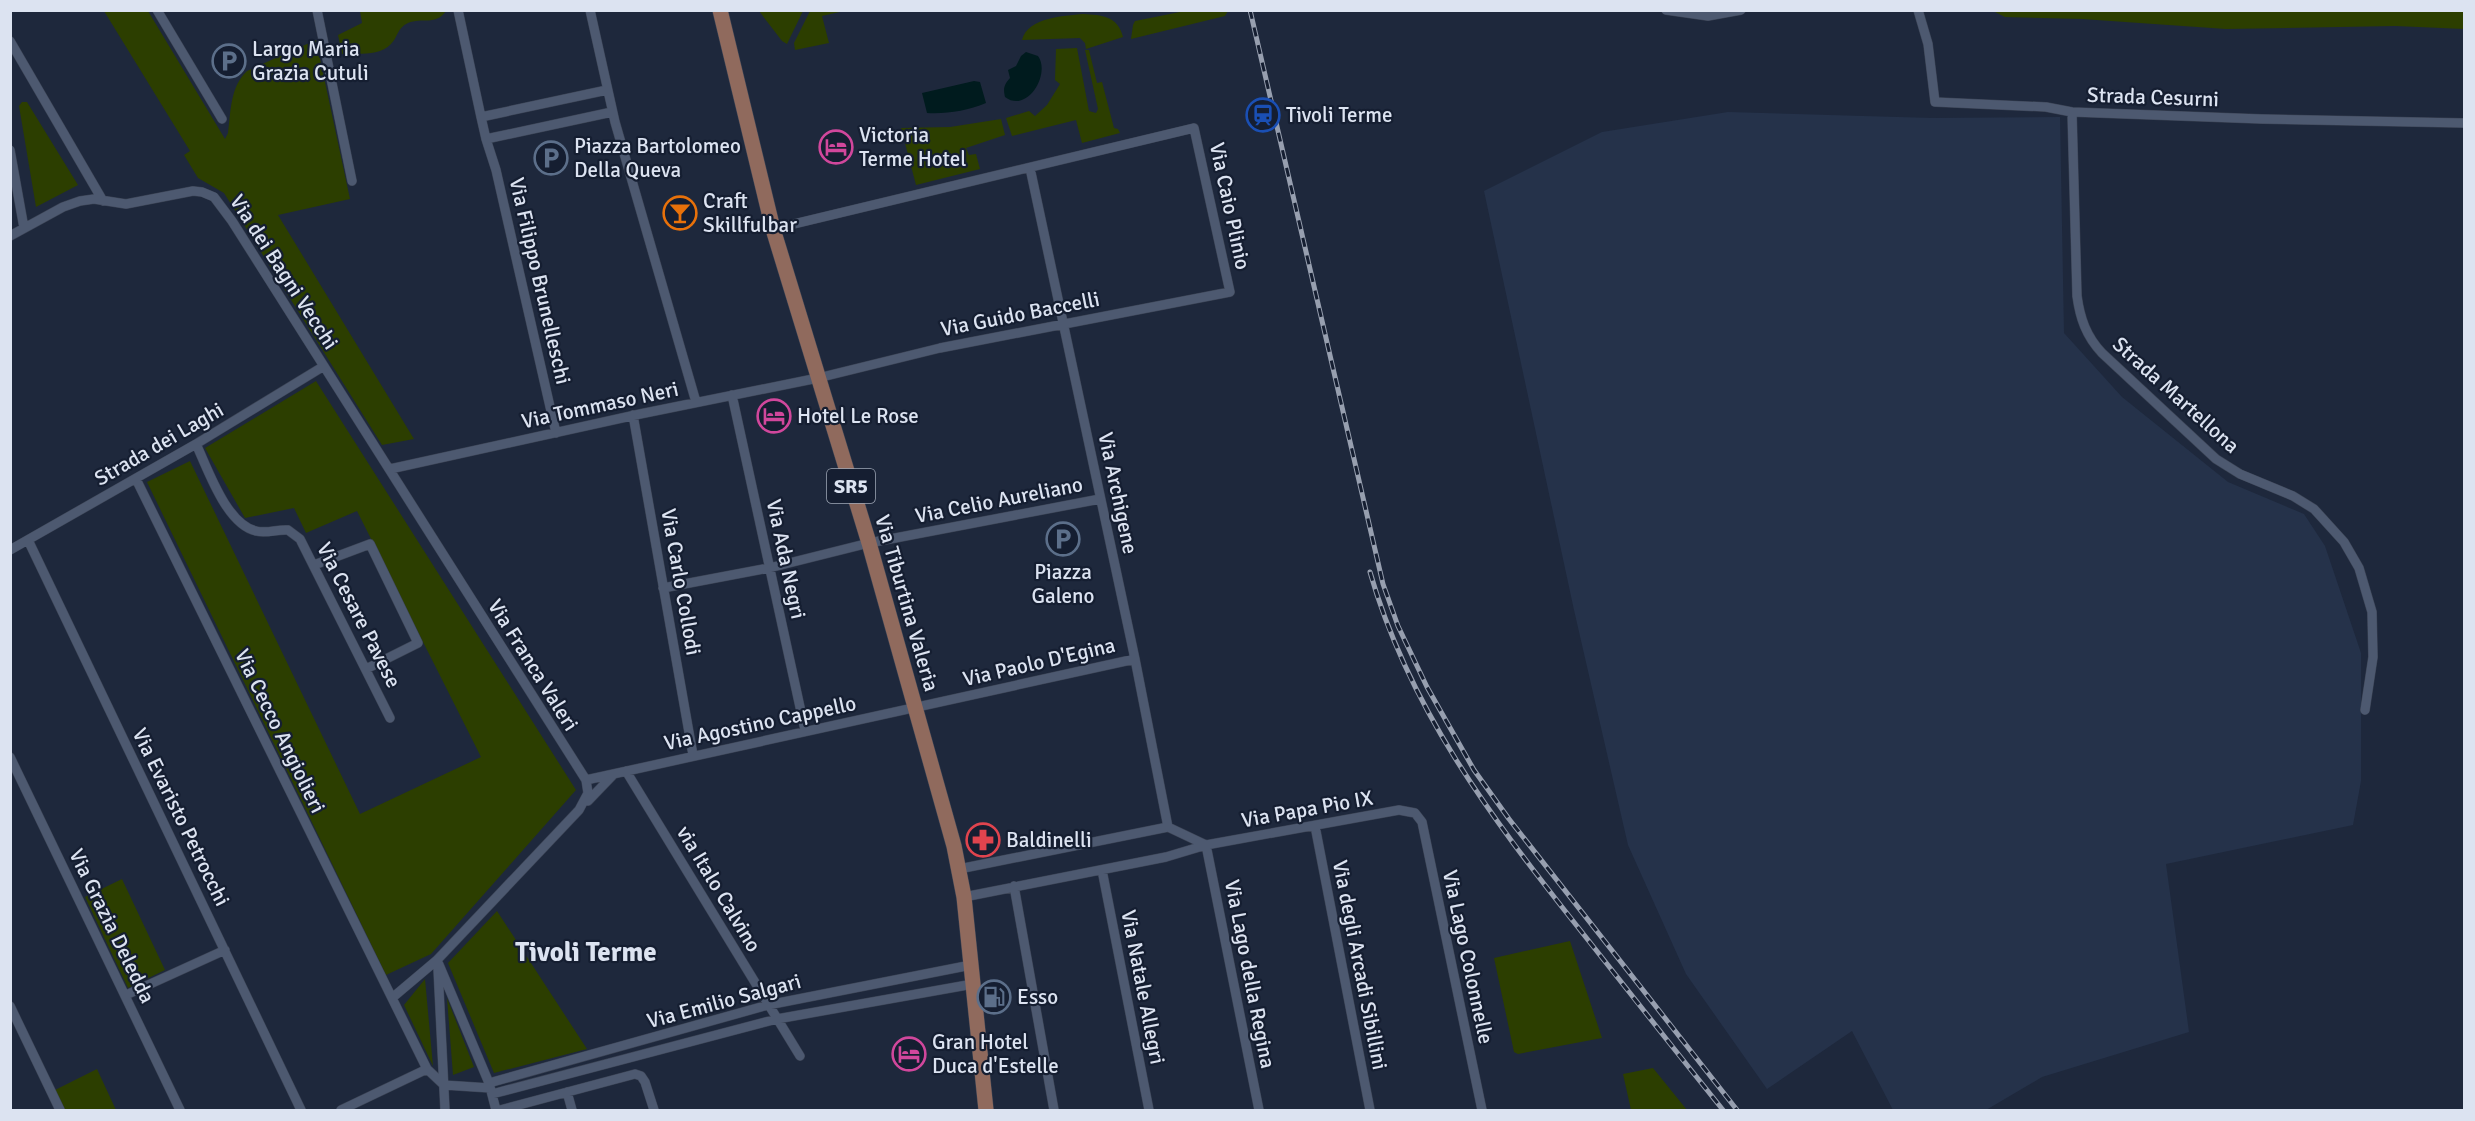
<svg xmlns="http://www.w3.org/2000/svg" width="2475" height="1121" font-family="Signika,sans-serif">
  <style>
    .built { fill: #25324a }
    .green { fill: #2c3e00 }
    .water { fill: #001b1e }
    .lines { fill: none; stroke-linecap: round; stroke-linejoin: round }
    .minor-casing { stroke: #3b4354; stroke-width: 10 }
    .primary-casing { stroke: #3b4354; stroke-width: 16 }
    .minor { stroke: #4d5970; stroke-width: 9 }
    .primary { stroke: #906a5d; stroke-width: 15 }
    .rail-casing { stroke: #979faf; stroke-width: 5 }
    .rail { stroke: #151e31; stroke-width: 3; stroke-dasharray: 9; stroke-linecap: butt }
    .labels { text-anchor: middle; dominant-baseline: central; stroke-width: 4.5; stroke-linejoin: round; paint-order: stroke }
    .shield { fill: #151e31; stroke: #a0a8b7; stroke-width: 1.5 }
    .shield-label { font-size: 20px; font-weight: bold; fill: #dce3f1 }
    .poi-label { font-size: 21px; fill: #dce3f1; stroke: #151e31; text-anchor: start }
    .street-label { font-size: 21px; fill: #dce3f1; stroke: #151e31 }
    .district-label { font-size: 27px; font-weight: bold; fill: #dce3f1; stroke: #151e31 }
  </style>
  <rect width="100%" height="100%" fill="#1e283c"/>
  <path class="built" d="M1728 112 1932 118 2060 117 2064 333 2122 397 2228 482 2304 514 2325 546 2361 653V781L2353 825 2166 864 2189 1032 2042 1077 1986 1110H1893L1852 1031 1767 1089 1686 974 1628 845 1574 610 1484 191 1602 132Z"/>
  <path class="green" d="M2464 10V29L2395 26 2226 29 2082 19 2005 17 1993 11Z
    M104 11H148L225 139 228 133C231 111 230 87 247 71L316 40 350 199 278 215 414 439 382 445 224 193 198 178 184 155 190 151Z
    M360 11V10L446 11C436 26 422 17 408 23 397 28 398 37 391 44 379 57 357 53 342 54L338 35 362 23Z
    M759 11H803L787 44 782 41Z
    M810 11H844L822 16 829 43 795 50 794 43Z
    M1185 11H1228L1225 16 1131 39 1133 25 1135 21Z
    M1083 14C1102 15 1118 16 1123 37L1086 49 1085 43 1080 38 1022 40C1028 17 1064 16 1083 14Z
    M1077 48 1089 111 1096 113 1098 109 1085 50H1089L1097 83 1102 82 1114 128 1118 129 1120 133 1082 143 1076 120 1012 136 1006 118 1029 111 1035 116 1047 105 1060 84 1055 80 1056 49Z
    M22 102H27L78 185 36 207 19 106Z
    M1001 119 1005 135 966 148 969 155 976 154 980 169 916 185 901 128 950 127Z
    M316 381 576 790 431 954 386 975 147 482 190 461 360 814 481 757 357 511 306 533 294 508 245 518 205 448Z
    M122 879 165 970 128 988 85 897Z
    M497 911 587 1049 494 1073 448 963Z
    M1570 941 1602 1038 1518 1054 1514 1052 1494 958Z
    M425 979 433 1066 404 1005Z
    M447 998 474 1067 453 1075Z
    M1653 1068 1687 1110H1631L1623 1074Z
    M97 1069 116 1110H65L55 1090Z"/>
  <path class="water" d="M1026 52 1038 56C1051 74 1027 114 1005 97 1003 88 1004 85 1010 78L1008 70 1016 66 1021 56Z
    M974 81 980 82 986 103C967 111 947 114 927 113L922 93Z"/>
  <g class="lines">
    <g class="minor-casing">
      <path id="minor" d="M157 10 222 119
        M317 10 352 181
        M458 10 481 117
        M590 10 615 122 696 402
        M1666 10 1708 16 1741 10
        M1918 10 1928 44 1935 102 2046 107 2072 112 2262 119 2464 123
        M10 41 103 201
        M607 90 481 117 486 139 612 112
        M2072 112 2077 296C2080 318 2086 336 2102 353L2216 459 2240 474 2293 496 2314 509 2344 542 2359 568 2372 612 2373 657 2365 710
        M486 139 496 170 556 433
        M10 150 24 228
        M1030 168 1135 659 1168 827
        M10 236 63 207 80 201 94 199 126 204 193 191 202 192 214 197 232 221 586 780 588 793 579 810 437 960 392 998
        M732 395 805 730
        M633 415 693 755
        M196 444C208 469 226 524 256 531 267 534 277 529 288 530L300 539 390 718
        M390 469 640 414 818 378 940 348 1230 292 1194 128 773 229
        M136 479 427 1069 444 1085 490 1088
        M28 540 301 1110
        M10 550 196 444 324 366
        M314 565 370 544 418 643 366 669
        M663 588 769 568 869 543 1100 499
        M10 757 180 1110
        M626 771 800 1056
        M586 780 1135 659
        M588 801 613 775
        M1315 826 1370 1110
        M1206 845 1259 1110
        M959 869 1168 827 1206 845
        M1102 870 1149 1110
        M1014 886 1054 1110
        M964 897 1166 857 1206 845 1399 810 1415 813 1422 822 1482 1110
        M437 960 489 1083 496 1110
        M438 969 445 1110
        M126 995 225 950
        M10 1006 60 1110
        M489 1083 768 1005 971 965
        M567 1092 572 1110
        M492 1094 777 1019 973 984
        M341 1110 427 1069
        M500 1110 635 1074 641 1076 645 1082 654 1110"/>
    </g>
    <g class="primary-casing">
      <path id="primary" d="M720 10 773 229 869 543 954 846 964 897 986 1110"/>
    </g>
    <use href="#minor" class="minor"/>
    <use href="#primary" class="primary"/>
    <g class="rail-casing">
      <path id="rail" d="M1250 10 1383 584 1398 626 1427 687 1474 770 1509 819 1737 1110
        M1370 572C1409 708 1490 816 1577 926 1625 987 1674 1049 1723 1110"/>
    </g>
    <use href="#rail" class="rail"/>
  </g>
  <defs>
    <g id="parking-ring" transform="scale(1.725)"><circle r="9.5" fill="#151e31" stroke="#5c6f8a" stroke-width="1.5"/><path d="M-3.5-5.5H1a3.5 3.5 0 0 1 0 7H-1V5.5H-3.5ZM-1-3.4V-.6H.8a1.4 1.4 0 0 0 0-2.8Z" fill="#5c6f8a"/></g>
    <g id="station-ring" transform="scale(1.725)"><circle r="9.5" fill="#151e31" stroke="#1a4fb4" stroke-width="1.5"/><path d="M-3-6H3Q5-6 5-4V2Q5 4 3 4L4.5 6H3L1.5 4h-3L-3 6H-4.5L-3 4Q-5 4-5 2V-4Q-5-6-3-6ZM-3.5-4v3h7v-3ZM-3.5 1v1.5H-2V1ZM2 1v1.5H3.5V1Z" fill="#1a4fb4"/></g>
    <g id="hotel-ring" transform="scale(1.725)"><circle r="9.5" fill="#151e31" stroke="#d1479c" stroke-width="1.5"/><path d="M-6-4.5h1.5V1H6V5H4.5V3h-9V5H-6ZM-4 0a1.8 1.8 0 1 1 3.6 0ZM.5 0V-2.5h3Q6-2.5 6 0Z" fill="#d1479c"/></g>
    <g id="bar-ring" transform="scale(1.725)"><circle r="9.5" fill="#151e31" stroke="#e8710a" stroke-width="1.5"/><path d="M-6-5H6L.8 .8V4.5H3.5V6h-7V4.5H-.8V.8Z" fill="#e8710a"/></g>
    <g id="pharmacy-ring" transform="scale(1.725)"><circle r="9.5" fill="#151e31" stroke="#e0444e" stroke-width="1.5"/><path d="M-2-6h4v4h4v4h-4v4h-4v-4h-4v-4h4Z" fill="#e0444e"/></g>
    <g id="fuel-ring" transform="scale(1.725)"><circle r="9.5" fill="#151e31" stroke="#5c6f8a" stroke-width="1.5"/><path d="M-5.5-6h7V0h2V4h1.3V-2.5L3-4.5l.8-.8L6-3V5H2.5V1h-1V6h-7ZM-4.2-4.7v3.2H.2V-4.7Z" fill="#5c6f8a"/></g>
  </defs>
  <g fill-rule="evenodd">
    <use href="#parking-ring" x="229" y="61"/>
    <use href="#station-ring" x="1263" y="115"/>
    <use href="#hotel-ring" x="836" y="147"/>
    <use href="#parking-ring" x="551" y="158"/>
    <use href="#bar-ring" x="680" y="213"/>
    <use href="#hotel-ring" x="774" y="416"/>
    <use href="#parking-ring" x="1063" y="539"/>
    <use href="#pharmacy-ring" x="983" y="840"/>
    <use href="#fuel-ring" x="994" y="997"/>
    <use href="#hotel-ring" x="909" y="1054"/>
  </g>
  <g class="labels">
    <rect class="shield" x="827" y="469" width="48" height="34" rx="4.5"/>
    <g class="shield-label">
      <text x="851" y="486">SR5</text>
    </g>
    <g class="poi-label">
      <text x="252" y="49">Largo Maria<tspan x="252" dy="24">Grazia Cutuli</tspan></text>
      <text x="1286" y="115">Tivoli Terme</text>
      <text x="859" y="135">Victoria<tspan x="859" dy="24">Terme Hotel</tspan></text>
      <text x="574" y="146">Piazza Bartolomeo<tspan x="574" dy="24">Della Queva</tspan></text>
      <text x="703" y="201">Craft<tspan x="703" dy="24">Skillfulbar</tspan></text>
      <text x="797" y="416">Hotel Le Rose</text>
      <text x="1063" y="572" text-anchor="middle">Piazza<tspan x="1063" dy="24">Galeno</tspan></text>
      <text x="1006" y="840">Baldinelli</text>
      <text x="1017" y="997">Esso</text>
      <text x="932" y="1042">Gran Hotel<tspan x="932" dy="24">Duca d'Estelle</tspan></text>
    </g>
    <g class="street-label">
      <text transform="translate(2153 97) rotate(2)">Strada Cesurni</text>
      <text transform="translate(1230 206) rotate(78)">Via Caio Plinio</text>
      <text transform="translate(284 272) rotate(57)">Via dei Bagni Vecchi</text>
      <text transform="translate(540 281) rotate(77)">Via Filippo Brunelleschi</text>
      <text transform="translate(1020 314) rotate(-11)">Via Guido Baccelli</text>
      <text transform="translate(2176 395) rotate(42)">Strada Martellona</text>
      <text transform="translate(600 405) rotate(-12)">Via Tommaso Neri</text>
      <text transform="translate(159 444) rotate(-30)">Strada dei Laghi</text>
      <text transform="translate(1118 493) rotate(78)">Via Archigene</text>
      <text transform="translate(999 500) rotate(-11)">Via Celio Aureliano</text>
      <text transform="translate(786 559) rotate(78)">Via Ada Negri</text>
      <text transform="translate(681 582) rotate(80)">Via Carlo Collodi</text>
      <text transform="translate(907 603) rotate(74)">Via Tiburtina Valeria</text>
      <text transform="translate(359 615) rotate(63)">Via Cesare Pavese</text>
      <text transform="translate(1039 662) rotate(-13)">Via Paolo D'Egina</text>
      <text transform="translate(533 665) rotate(58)">Via Franca Valeri</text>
      <text transform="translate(760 723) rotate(-12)">Via Agostino Cappello</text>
      <text transform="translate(280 731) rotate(64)">Via Cecco Angiolieri</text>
      <text transform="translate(1307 809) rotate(-10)">Via Papa Pio IX</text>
      <text transform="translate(181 817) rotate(64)">Via Evaristo Petrocchi</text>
      <text transform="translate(719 889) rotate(59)">via Italo Calvino</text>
      <text transform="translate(112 926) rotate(64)">Via Grazia Deledda</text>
      <text transform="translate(1468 957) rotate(78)">Via Lago Colonnelle</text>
      <text transform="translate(1360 965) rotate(79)">Via degli Arcadi Sibillini</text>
      <text transform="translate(1250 974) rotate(79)">Via Lago della Regina</text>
      <text transform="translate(1143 987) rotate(79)">Via Natale Allegri</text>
      <text transform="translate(724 1001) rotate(-15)">Via Emilio Salgari</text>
    </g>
    <g class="district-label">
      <text x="586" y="952">Tivoli Terme</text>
    </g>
  </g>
  <rect width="2475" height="1121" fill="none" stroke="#dce3f1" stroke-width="24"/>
</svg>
